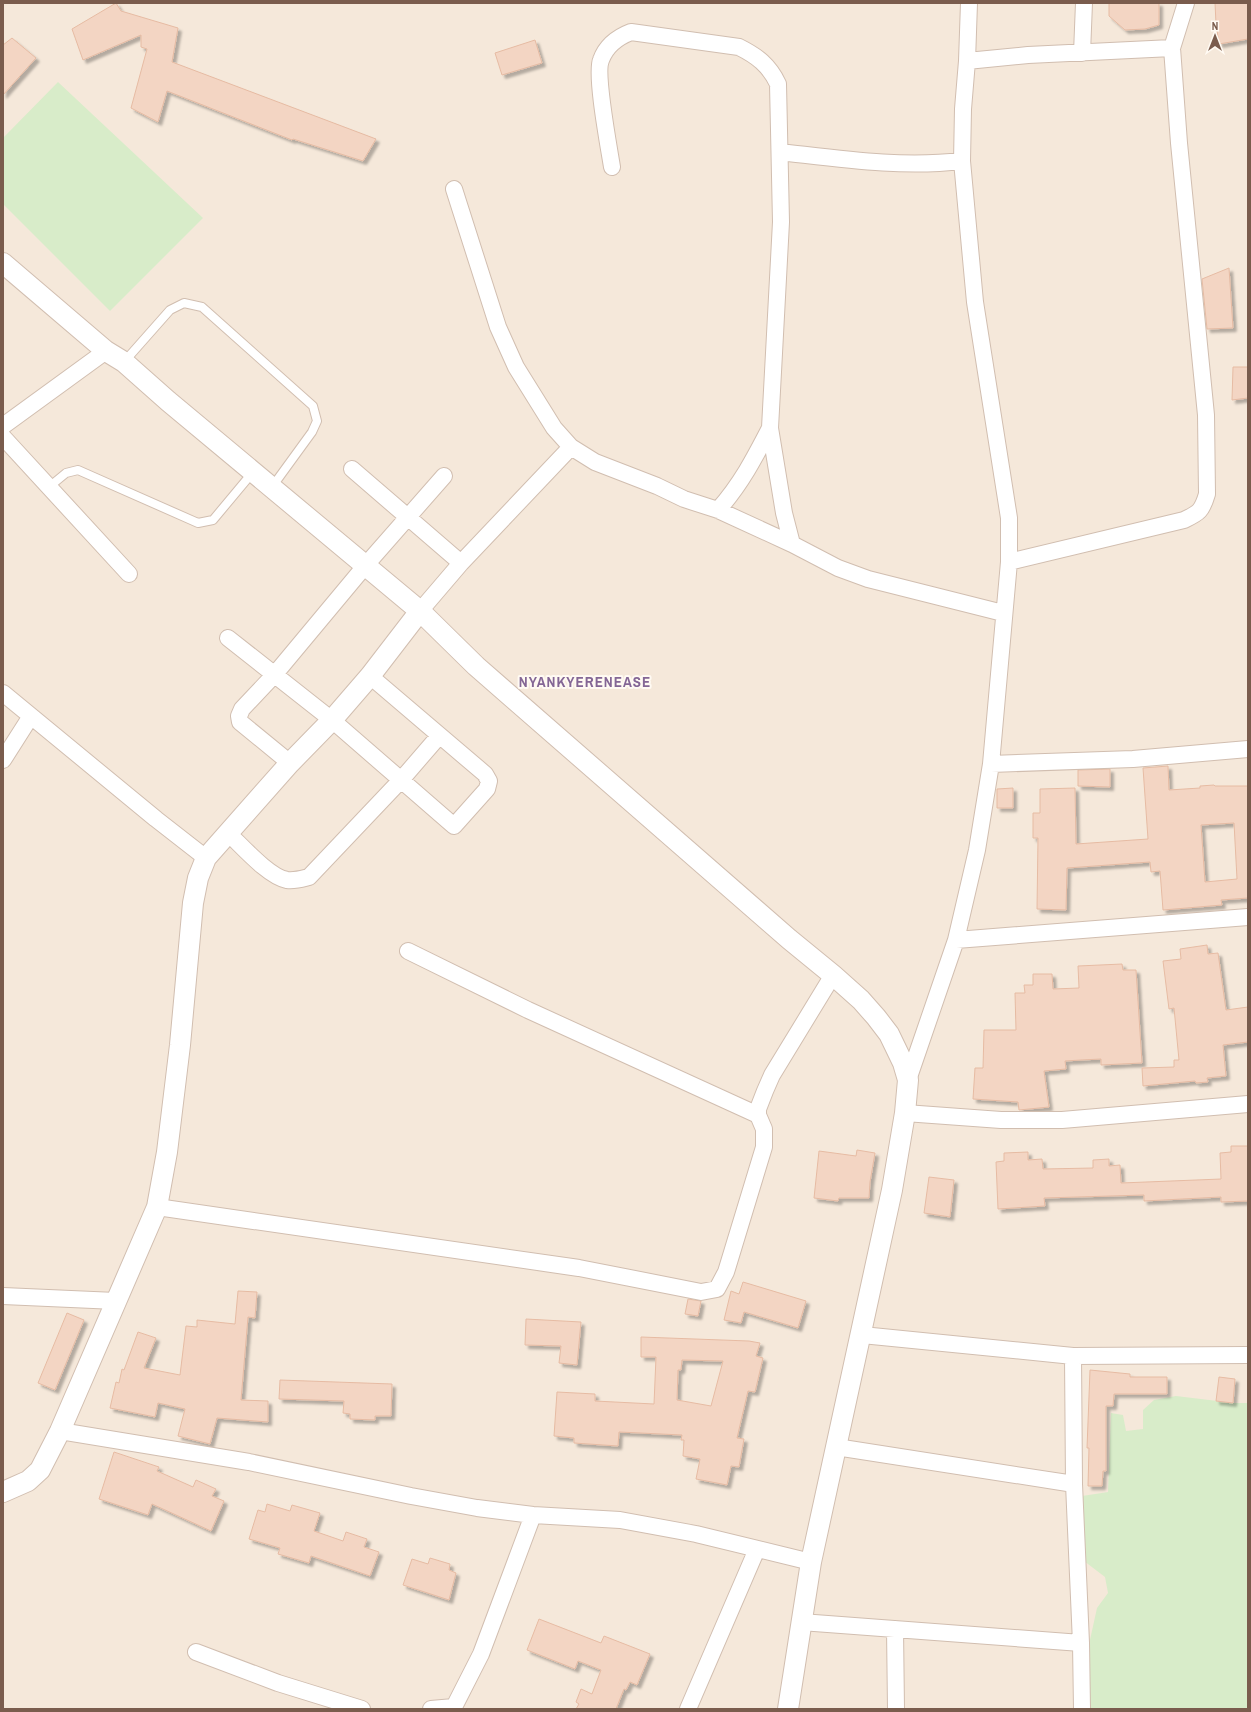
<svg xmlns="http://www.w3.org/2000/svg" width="1251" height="1712" font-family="'Archivo Narrow',sans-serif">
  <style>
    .residential { fill: #f5e8da }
    .green { fill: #d8ecc9 }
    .building { fill: #f3d5c3; stroke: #e6bba3; fill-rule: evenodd; filter: url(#shadow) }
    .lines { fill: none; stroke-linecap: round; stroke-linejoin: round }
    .service-casing { stroke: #d1beb0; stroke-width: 10 }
    .minor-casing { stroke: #d1beb0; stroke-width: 18 }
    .tertiary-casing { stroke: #d1beb0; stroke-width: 22 }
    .service { stroke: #fff; stroke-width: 8 }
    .minor { stroke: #fff; stroke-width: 16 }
    .tertiary { stroke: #fff; stroke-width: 20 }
    .labels { text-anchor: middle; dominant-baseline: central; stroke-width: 4; stroke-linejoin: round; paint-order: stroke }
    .district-label { font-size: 15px; font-weight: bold; letter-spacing: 1px; fill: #846695; stroke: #fffaf3 }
  </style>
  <defs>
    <filter id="shadow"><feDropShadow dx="3.5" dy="3.5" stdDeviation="1" flood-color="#0004"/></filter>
  </defs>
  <rect width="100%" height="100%" fill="#fdf6ec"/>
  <path class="residential" d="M3 3H1248V1709H3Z"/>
  <path class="green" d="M58 82 203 218 110 311 3 204V138Z
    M1176 1396 1234 1403H1248V1709H1085L1084 1667 1097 1608 1108 1593 1105 1577 1084 1561 1082 1496 1108 1492 1111 1413 1123 1415 1126 1431 1143 1429V1410L1154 1400Z"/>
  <path class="building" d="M116 3 121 11 178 28 172 62 376 139 363 161 293 139 292 140 167 91 158 122 131 108 147 49 141 47V35L83 60 72 29Z
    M1109 3H1159V25L1145 29 1125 30 1109 16Z
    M1215 3H1248V39L1219 44 1216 24Z
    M12 38 36 58 3 95V45Z
    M535 40 542 63 502 75 495 53Z
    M1229 268 1233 328 1207 329 1202 279Z
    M1233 367H1248V398L1232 400Z
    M1168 766 1169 790 1200 788V786L1214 785 1215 786H1248V898L1221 900 1222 905 1163 910 1160 871 1151 872 1150 862 1067 868 1066 910 1037 909 1038 838H1033V813H1040V789L1075 788 1076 844 1148 839 1143 768ZM1234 823 1237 879 1205 882 1201 825Z
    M1110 769V787L1078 786V770Z
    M1013 788V808H997V789Z
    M1207 945 1208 954 1218 953 1226 1010 1248 1007V1042L1223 1045 1226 1076 1207 1078 1208 1082 1196 1083 1195 1081 1143 1086 1142 1068 1174 1067V1060H1179L1174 1008 1169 1009 1163 961 1181 959 1180 949Z
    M1122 964 1123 970H1136L1142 1063 1101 1065V1059L1081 1060 1065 1061 1066 1069 1044 1071 1049 1107 1019 1110 1018 1102 973 1099 975 1068H983L984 1030H1016L1015 993H1025L1024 985H1033V974H1052L1053 989 1079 988 1078 966Z
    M1231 1146H1248V1201L1221 1202V1197L1144 1201V1195L1044 1198 1045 1206 998 1209 996 1162 1004 1161V1153L1028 1152V1160L1042 1159 1043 1169 1093 1168V1160L1109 1159V1166L1120 1165 1121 1183 1221 1179 1220 1153 1231 1152Z
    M857 1150 875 1153 870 1182 869 1198H839L838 1201 814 1198 819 1151 856 1156Z
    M929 1177 954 1180 950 1217 924 1213Z
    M743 1282 806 1301 798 1328 744 1312 741 1323 724 1320 731 1291 739 1294Z
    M238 1291 257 1292 255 1318 248 1317 241 1400 268 1401V1422L217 1418 210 1444 178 1436 185 1409 158 1403 155 1417 110 1408 116 1382 119 1383 122 1369 124 1370 138 1332 156 1338 144 1368 180 1375 186 1326 197 1327V1320L235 1324Z
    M688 1299 701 1301 698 1316 685 1314Z
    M67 1313 84 1320 55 1390 38 1383Z
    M526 1319 581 1322 577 1365 559 1363 561 1346 525 1345Z
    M641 1337 749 1341 760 1343 756 1356 763 1358 755 1392 748 1391 737 1438 744 1439 739 1467 731 1466 727 1485 696 1479 700 1459 683 1456 684 1440H681L682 1435 619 1432 618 1446 574 1443V1438L554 1436 557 1392 595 1394V1401L654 1404 656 1357H641ZM682 1360 723 1361 711 1406 677 1400 678 1370H681Z
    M1090 1370 1130 1374V1377H1167V1394H1114L1113 1406H1106V1471H1103L1102 1486H1088L1089 1448H1087Z
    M1219 1377 1235 1379 1233 1403 1216 1401Z
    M280 1380 392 1384 391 1416H375V1420L350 1419V1414L343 1413 344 1401 279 1399Z
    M114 1452 159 1467 157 1471 193 1487 196 1480 216 1489 212 1496 224 1501 211 1531 152 1504 148 1515 99 1499Z
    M267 1504 290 1511 292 1505 320 1513 314 1531 343 1541 346 1532 367 1539 364 1547 379 1552 370 1576 311 1556 309 1563 278 1554 280 1548 249 1539 258 1510 265 1512Z
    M430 1558 450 1564 449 1570 456 1573 449 1600 403 1585 412 1559 428 1564Z
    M539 1619 601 1643 604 1636 650 1654 637 1685 630 1682 626 1690 624 1689 616 1709H576L579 1704 576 1702 581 1689 592 1694 601 1670 578 1661 575 1669 527 1650Z"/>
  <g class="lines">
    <g class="service-casing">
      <path id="service" d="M124 362 170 310 184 303 202 307 313 406 317 421 312 432 272 487
        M49 487 66 473 78 470 198 523 213 520 253 472"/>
    </g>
    <g class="minor-casing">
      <path id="minor" d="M1082 53 1084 3
        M967 61 1028 55 1172 48
        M780 152C842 159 900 168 962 161
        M612 167C609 148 595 74 601 60 606 46 618 37 631 32L739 47C757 56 769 65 778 84L781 222 770 428 784 513 792 544 838 568 868 579 1003 613
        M454 189 498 327 516 367 554 428 571 447 595 462 657 486 684 499 718 510 792 544
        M3 426 106 351
        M3 437 129 574
        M352 469 461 563
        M718 510C741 484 754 459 770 428
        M1009 562 1184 520C1199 513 1202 511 1207 494L1206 415 1179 143 1172 48 1186 3
        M420 611 461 563 571 447
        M228 638 332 720 454 826 487 789 489 781 485 774 370 676
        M3 693 156 819 206 858
        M3 760 31 716
        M290 763 240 722 239 716 242 709 275 674 365 566 444 476
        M991 764 1133 759 1248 749
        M228 833C242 846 269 877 287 880 295 881 301 879 309 877L401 780 439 736
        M956 940 1248 917
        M408 951 528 1010 758 1115
        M908 1080 956 940 977 850 991 764 1009 562V518L975 302 962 161 963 109 967 61 969 3
        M905 1113 1001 1120H1062L1248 1104
        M157 1207 579 1268 701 1292 717 1289 726 1272 764 1147V1129L758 1115V1109L765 1091 772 1075 833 975
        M3 1296 116 1301
        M862 1335 1073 1356 1248 1355
        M1073 1356 1074 1484 1081 1643 1082 1709
        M60 1431 249 1462 411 1496 477 1508 533 1515 620 1520 696 1534 811 1562
        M836 1447 1074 1484
        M801 1622 1081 1643
        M895 1629 896 1709
        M196 1652 278 1683 362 1709
        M431 1709 454 1707
        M453 1709 481 1654 533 1515
        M688 1709 757 1549"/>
    </g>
    <g class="tertiary-casing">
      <path id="tertiary" d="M3 263 106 351 124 362 168 401 420 611 476 666 789 939 833 975 861 1000 876 1017 889 1034 903 1063 908 1080 905 1113 892 1190 811 1562 788 1709
        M3 1492 28 1481 40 1470 60 1431 157 1207 167 1152 180 1045 193 903 198 878 206 858 290 763 332 720 370 676 420 611"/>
    </g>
    <use href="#service" class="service"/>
    <use href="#minor" class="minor"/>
    <use href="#tertiary" class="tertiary"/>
  </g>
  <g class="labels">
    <g class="district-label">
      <text x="585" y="681">NYANKYERENEASE</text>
    </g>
  </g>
  <rect width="1251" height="1712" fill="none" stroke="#7a5c4d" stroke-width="8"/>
  <g transform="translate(1215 36)" stroke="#fffaf3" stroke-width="3" paint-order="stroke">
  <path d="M0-3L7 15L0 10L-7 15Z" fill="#7a5c4d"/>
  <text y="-6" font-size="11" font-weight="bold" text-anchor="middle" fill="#7a5c4d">N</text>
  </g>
</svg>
